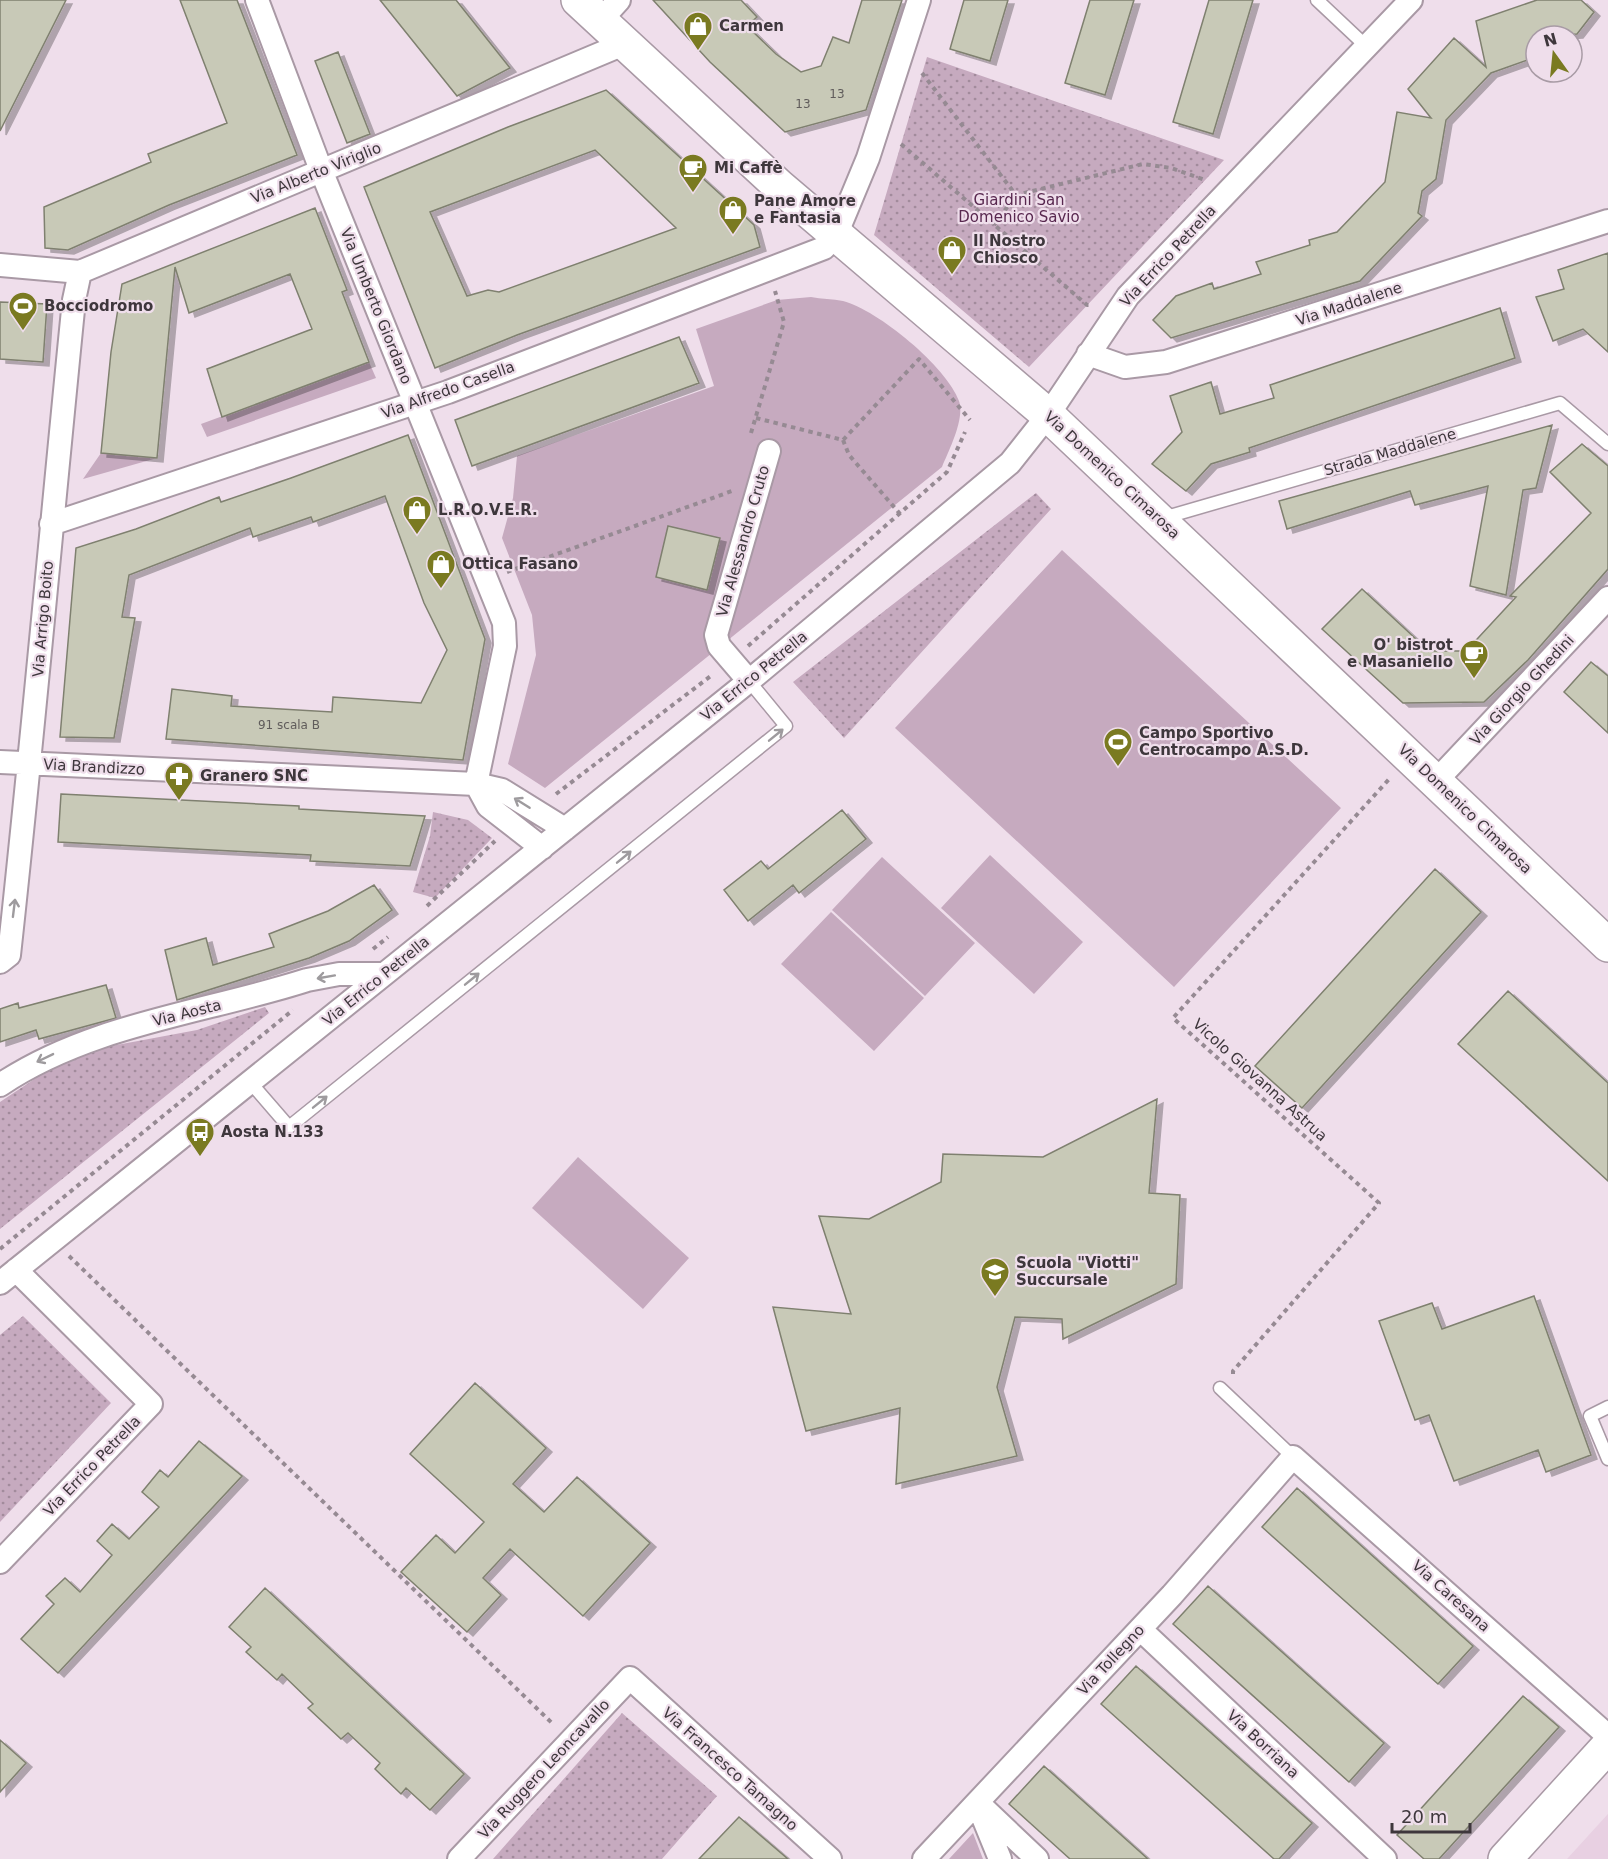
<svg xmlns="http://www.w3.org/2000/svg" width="1608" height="1859" font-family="'DejaVu Sans',sans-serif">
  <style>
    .built { fill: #e8d0e2 }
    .grass { fill: url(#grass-dots) }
    .garden { fill: #c6aabf }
    .building { fill: #c8c9b7; stroke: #7f806f; stroke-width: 1.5; fill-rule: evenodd; filter: url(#shadow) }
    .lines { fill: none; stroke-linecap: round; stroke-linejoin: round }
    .lane-casing { stroke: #a999a5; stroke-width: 15 }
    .street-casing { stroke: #a999a5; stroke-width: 26 }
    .secondary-casing { stroke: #a999a5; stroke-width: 36 }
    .path { stroke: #968a93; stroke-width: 4; stroke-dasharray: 4.5 4.5; stroke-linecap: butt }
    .lane { stroke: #fff; stroke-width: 12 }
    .street { stroke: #fff; stroke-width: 22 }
    .secondary { stroke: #fff; stroke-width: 33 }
    .oneway { stroke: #9e9b9e }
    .labels { text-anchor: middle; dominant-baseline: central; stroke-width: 4.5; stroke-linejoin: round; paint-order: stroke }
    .number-label { font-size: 12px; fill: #605c5b }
    .poi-label { font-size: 15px; font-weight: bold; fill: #3e373c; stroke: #efdeeb; text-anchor: start }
    .street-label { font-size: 15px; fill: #3e373c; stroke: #efdeeb }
    .park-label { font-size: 15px; fill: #58284f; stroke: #efdeeb }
  </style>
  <defs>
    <pattern id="grass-dots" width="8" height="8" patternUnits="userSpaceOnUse" patternTransform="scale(1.5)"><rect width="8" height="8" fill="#c6aabf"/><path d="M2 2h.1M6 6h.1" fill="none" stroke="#a28b9c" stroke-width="1.8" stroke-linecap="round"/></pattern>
    <filter id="shadow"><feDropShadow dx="6" dy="4" stdDeviation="0" flood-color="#0004"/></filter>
  </defs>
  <rect width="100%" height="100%" fill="#efdeeb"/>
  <path class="built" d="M1608 1814V1859H1567Z"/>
  <path class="grass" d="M927 57 1224 160 1029 367 874 235Z
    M1036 493 1051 509 844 738 793 682Z
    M433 812 468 820 492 838 435 898 413 892 430 836Z
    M265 1007 269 1013 0 1229V1102L54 1066 95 1049 197 1030Z
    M23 1316 111 1403 0 1522V1335Z
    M622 1713 717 1796 662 1859H493Z"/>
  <path class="garden" d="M811 297C821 299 833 299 843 301 878 310 947 367 959 401 965 419 949 450 942 467L545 788 508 764 536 655 532 615 502 538 513 498 517 456 714 386 696 329 777 300Z
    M369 362 376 378 207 437 201 424Z
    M101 453 157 458 83 479Z
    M1062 550 1341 808 1174 987 895 728Z
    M990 855 1083 942 1034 994 941 908Z
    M882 857 975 943 925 996 832 910Z
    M831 912 924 998 874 1051 781 964Z
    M578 1157 689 1258 643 1309 532 1208Z
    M973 1833 983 1859H949Z"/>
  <path class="building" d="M0 0H66L0 131Z
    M180 0H237L297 155 169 205 68 250 45 248 44 207 151 162 148 154 227 123Z
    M380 0H456L510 68 457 96Z
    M653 0H741L757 17 747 26 776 54 801 72 821 66 833 37 849 43 862 0H902L866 110 785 132 710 62Z
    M964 0H1008L990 61 950 49Z
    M1090 0H1134L1105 95 1065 83Z
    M1209 0H1253L1213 134 1173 122Z
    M1537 0H1581L1594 12 1577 34 1536 36V57L1491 73 1446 120 1436 179 1422 191 1418 213 1422 216 1360 281 1171 338 1153 320 1176 296 1212 283 1214 289 1261 274 1256 262 1310 245 1309 240 1337 232 1385 182 1397 112 1431 118 1408 89 1454 38 1486 67 1476 21Z
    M338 52 370 134 347 143 315 61Z
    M606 90 754 225 760 247 517 335 435 368 364 187 508 127ZM595 150 676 228 499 292 488 290 467 296 430 212Z
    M315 208 347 290 342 292 369 362 222 417 207 369 312 329 290 274 189 313 175 267 157 458 101 453 111 352 122 284Z
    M1608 253V352L1583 329 1553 341 1536 297 1564 289 1558 270Z
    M0 302 47 304 43 362 0 359Z
    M1500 308 1515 358 1249 448 1250 452 1211 464 1186 491 1152 464 1182 432 1170 396 1211 382 1220 414 1274 398 1270 385Z
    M679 337 699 383 472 466 455 420Z
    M1552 425 1536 488 1523 490 1506 595 1470 586 1488 486 1415 505 1410 491 1287 529 1279 501Z
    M408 435 485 639 463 760 166 739 172 689 232 696 231 706 332 712 333 697 421 703 447 650 424 603 385 496 313 522 311 517 253 537 250 528 129 575 122 617 135 618 114 738 60 737 76 548 136 529 219 497 221 502 291 478Z
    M1582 444 1608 466V569L1528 660 1484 702 1403 703 1322 629 1362 589 1429 651H1466L1516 597 1510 596 1591 513 1550 472Z
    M668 526 720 538 707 590 656 577Z
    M1591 662 1608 676V733L1564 692Z
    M61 794 299 806V809L425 816 410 866 310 861 311 855 58 842Z
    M842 810 866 839 799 893 793 885 748 921 724 890 761 861 768 869Z
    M1435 869 1481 912 1302 1108 1255 1066Z
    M374 885 392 910 349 941 309 958 177 1000 165 950 206 938 213 965 274 947 269 934 328 911Z
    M106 985 116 1018 39 1039 36 1030 0 1042V1009L18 1003 19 1008Z
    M1508 991 1608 1083V1181L1458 1044Z
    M1157 1099 1149 1193 1180 1195 1176 1284 1063 1339 1062 1319 1015 1317 997 1387 1017 1456 896 1484 900 1408 806 1431 773 1307 851 1314 819 1216 869 1219 941 1182 943 1154 1043 1157Z
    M1534 1296 1591 1455 1546 1472 1538 1450 1454 1481 1429 1415 1415 1420 1379 1321 1432 1303 1442 1329Z
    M475 1383 546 1448 513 1484 544 1512 577 1477 650 1543 583 1616 510 1549 483 1578 501 1595 467 1632 401 1572 436 1535 455 1553 484 1522 410 1454Z
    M199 1441 242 1476 58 1673 21 1639 54 1604 46 1596 65 1578 80 1592 112 1555 97 1541 112 1524 129 1539 159 1507 142 1492 160 1470 168 1477Z
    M1297 1488 1473 1646 1438 1684 1262 1527Z
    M1208 1586 1384 1743 1349 1782 1173 1624Z
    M265 1588 464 1774 430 1810 406 1788 401 1794 375 1769 380 1763 348 1733 341 1739 308 1708 313 1704 282 1674 277 1680 246 1652 251 1647 229 1627Z
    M1136 1666 1312 1823 1279 1859H1274L1101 1704Z
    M1523 1696 1559 1727 1439 1859H1424L1397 1835Z
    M0 1740 26 1763 0 1792Z
    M1044 1766 1148 1859H1070L1009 1804Z
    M739 1817 788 1859H699Z"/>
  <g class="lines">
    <g class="lane-casing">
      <path id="lane" d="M1317 0 1367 47
        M1163 518 1560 403 1608 444
        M250 1082 289 1127 786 726 749 681
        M1220 1388 1293 1457
        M1608 1407 1590 1416 1608 1459"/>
    </g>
    <g class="street-casing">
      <path id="street" d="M257 0 321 170 504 623 505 646 476 784 488 806 542 848
        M600 21 619 0
        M0 265 80 272 626 43
        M1088 354 1125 367 1166 362 1608 221
        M51 524 448 392 824 248 836 235 868 158 919 0
        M749 681 719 646 716 635 769 451
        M0 762 476 784 502 790 565 829
        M1436 781 1608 598
        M0 962 9 955C33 737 52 518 74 300L80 272
        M0 1085C91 1024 204 1013 307 980L339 974H384
        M0 1283 749 681 1010 463 1048 415 1128 296 1411 0
        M0 1562 151 1404 16 1270
        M1140 1629 1385 1859
        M978 1803 1037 1859
        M980 1810 1000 1859
        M459 1859 630 1678 830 1859
        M924 1859 1172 1595 1293 1457 1608 1736"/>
    </g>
    <g class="secondary-casing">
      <path id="secondary" d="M578 0 779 186 1048 415 1608 945
        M1505 1859 1608 1746"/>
    </g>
    <path class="path" d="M922 73 1016 195 1143 164 1171 168 1205 180
      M901 144 1087 305H1090
      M994 225 1016 195
      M756 418 843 440 919 359 970 420
      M751 433 784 322 775 291
      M843 440 849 455 901 515
      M507 572 732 491
      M748 646 947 472 965 432
      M556 794 712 675
      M427 906 495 841
      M373 949 388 937
      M0 1249 293 1010
      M69 1256 553 1724
      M1233 1374V1371L1379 1203 1173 1018 1391 777"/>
    <use href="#lane" class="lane"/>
    <use href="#street" class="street"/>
    <use href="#secondary" class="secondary"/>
  </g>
  <defs><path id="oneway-shaft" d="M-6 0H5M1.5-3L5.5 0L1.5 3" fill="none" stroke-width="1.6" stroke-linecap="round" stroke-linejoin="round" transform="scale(1.5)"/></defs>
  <g class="oneway">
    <use href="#oneway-shaft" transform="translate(776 735) rotate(-39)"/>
    <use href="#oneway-shaft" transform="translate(522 803) rotate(-148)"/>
    <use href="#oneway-shaft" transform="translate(624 857) rotate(-39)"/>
    <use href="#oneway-shaft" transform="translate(14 908) rotate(-83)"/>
    <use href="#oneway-shaft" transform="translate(326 977) rotate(170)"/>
    <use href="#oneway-shaft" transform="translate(472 979) rotate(-39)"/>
    <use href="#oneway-shaft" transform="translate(45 1058) rotate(154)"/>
    <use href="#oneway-shaft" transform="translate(320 1102) rotate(-39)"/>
  </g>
  <defs>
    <g id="shop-pin" transform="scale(1.5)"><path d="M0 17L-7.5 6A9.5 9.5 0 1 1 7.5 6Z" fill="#7a7a21" stroke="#efdeeb"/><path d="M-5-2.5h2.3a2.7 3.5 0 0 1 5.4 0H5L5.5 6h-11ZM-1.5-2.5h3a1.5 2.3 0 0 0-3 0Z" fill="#fff"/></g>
    <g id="cafe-pin" transform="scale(1.5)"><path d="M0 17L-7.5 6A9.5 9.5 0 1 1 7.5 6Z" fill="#7a7a21" stroke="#efdeeb"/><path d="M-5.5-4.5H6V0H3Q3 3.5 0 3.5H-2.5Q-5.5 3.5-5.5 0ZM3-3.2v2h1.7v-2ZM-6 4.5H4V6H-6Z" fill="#fff"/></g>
    <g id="stadium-pin" transform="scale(1.5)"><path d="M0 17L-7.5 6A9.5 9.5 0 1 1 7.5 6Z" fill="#7a7a21" stroke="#efdeeb"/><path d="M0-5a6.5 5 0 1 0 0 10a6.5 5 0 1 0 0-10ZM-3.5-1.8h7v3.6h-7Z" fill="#fff"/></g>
    <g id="pharmacy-pin" transform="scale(1.5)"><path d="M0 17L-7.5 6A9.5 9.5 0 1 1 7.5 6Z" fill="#7a7a21" stroke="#efdeeb"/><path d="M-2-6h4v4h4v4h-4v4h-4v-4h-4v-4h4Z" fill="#fff"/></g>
    <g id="bus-pin" transform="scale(1.5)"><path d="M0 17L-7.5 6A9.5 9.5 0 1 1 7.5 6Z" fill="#7a7a21" stroke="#efdeeb"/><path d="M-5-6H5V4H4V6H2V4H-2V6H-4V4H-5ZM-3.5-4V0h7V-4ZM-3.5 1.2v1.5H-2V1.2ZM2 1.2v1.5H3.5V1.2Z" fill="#fff"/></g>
    <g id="school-pin" transform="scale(1.5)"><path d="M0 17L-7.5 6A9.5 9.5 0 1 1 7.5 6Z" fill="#7a7a21" stroke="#efdeeb"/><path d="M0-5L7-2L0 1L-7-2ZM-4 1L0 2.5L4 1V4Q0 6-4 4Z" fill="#fff"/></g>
  </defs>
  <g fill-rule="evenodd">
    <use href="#shop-pin" x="698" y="26"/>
    <use href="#cafe-pin" x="693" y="168"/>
    <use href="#shop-pin" x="733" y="210"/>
    <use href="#shop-pin" x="952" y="250"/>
    <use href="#stadium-pin" x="23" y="306"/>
    <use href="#shop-pin" x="417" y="510"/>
    <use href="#shop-pin" x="441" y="564"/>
    <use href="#cafe-pin" x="1474" y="654"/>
    <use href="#stadium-pin" x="1118" y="742"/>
    <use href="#pharmacy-pin" x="179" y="776"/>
    <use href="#bus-pin" x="200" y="1132"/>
    <use href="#school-pin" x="995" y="1272"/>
  </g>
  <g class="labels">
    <g class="number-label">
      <text x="837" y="94">13</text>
      <text x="803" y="104">13</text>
      <text x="289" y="725">91 scala B</text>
    </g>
    <g class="poi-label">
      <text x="719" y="26">Carmen</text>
      <text x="714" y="168">Mi Caffè</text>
      <text x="754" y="201">Pane Amore<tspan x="754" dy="17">e Fantasia</tspan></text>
      <text x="973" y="241">Il Nostro<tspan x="973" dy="17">Chiosco</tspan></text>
      <text x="44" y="306">Bocciodromo</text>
      <text x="438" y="510">L.R.O.V.E.R.</text>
      <text x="462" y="564">Ottica Fasano</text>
      <text x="1453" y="645" text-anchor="end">O' bistrot<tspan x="1453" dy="17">e Masaniello</tspan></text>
      <text x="1139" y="733">Campo Sportivo<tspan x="1139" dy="17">Centrocampo A.S.D.</tspan></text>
      <text x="200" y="776">Granero SNC</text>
      <text x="221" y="1132">Aosta N.133</text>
      <text x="1016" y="1263">Scuola "Viotti"<tspan x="1016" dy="17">Succursale</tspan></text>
    </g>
    <g class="street-label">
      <text transform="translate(316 173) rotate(-22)">Via Alberto Viriglio</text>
      <text transform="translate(1168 256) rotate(-47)">Via Errico Petrella</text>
      <text transform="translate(1349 304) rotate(-18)">Via Maddalene</text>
      <text transform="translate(376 306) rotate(68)">Via Umberto Giordano</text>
      <text transform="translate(448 390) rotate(-20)">Via Alfredo Casella</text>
      <text transform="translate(1390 452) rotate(-16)">Strada Maddalene</text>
      <text transform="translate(1112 475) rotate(43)">Via Domenico Cimarosa</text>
      <text transform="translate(743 541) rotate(-74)">Via Alessandro Cruto</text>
      <text transform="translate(43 619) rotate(-85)">Via Arrigo Boito</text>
      <text transform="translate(754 676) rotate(-39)">Via Errico Petrella</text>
      <text transform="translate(1522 690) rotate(-47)">Via Giorgio Ghedini</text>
      <text transform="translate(94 767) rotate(3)">Via Brandizzo</text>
      <text transform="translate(1465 809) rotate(44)">Via Domenico Cimarosa</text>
      <text transform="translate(376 981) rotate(-39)">Via Errico Petrella</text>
      <text transform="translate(187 1013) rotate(-14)">Via Aosta</text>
      <text transform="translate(1260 1080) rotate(42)">Vicolo Giovanna Astrua</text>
      <text transform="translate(92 1466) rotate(-46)">Via Errico Petrella</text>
      <text transform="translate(1451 1596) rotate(42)">Via Caresana</text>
      <text transform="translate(1111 1660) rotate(-47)">Via Tollegno</text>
      <text transform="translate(1263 1744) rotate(43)">Via Borriana</text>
      <text transform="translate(544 1769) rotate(-47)">Via Ruggero Leoncavallo</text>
      <text transform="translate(730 1769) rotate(42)">Via Francesco Tamagno</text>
    </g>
    <g class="park-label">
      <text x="1019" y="200">Giardini San<tspan x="1019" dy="17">Domenico Savio</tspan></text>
    </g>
  </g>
  <g transform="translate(1554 54) rotate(345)"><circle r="28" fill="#efdeeb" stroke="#a89ba5" stroke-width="1.5"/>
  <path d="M0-4.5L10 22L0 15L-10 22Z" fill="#7a7a21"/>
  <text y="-9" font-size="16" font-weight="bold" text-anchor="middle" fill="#3e373c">N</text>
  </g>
  <path d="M1392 1823v9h78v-9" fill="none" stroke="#3e373c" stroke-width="3"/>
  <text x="1401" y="1823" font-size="18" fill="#3e373c" stroke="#efdeeb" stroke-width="4.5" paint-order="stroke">20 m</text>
</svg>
